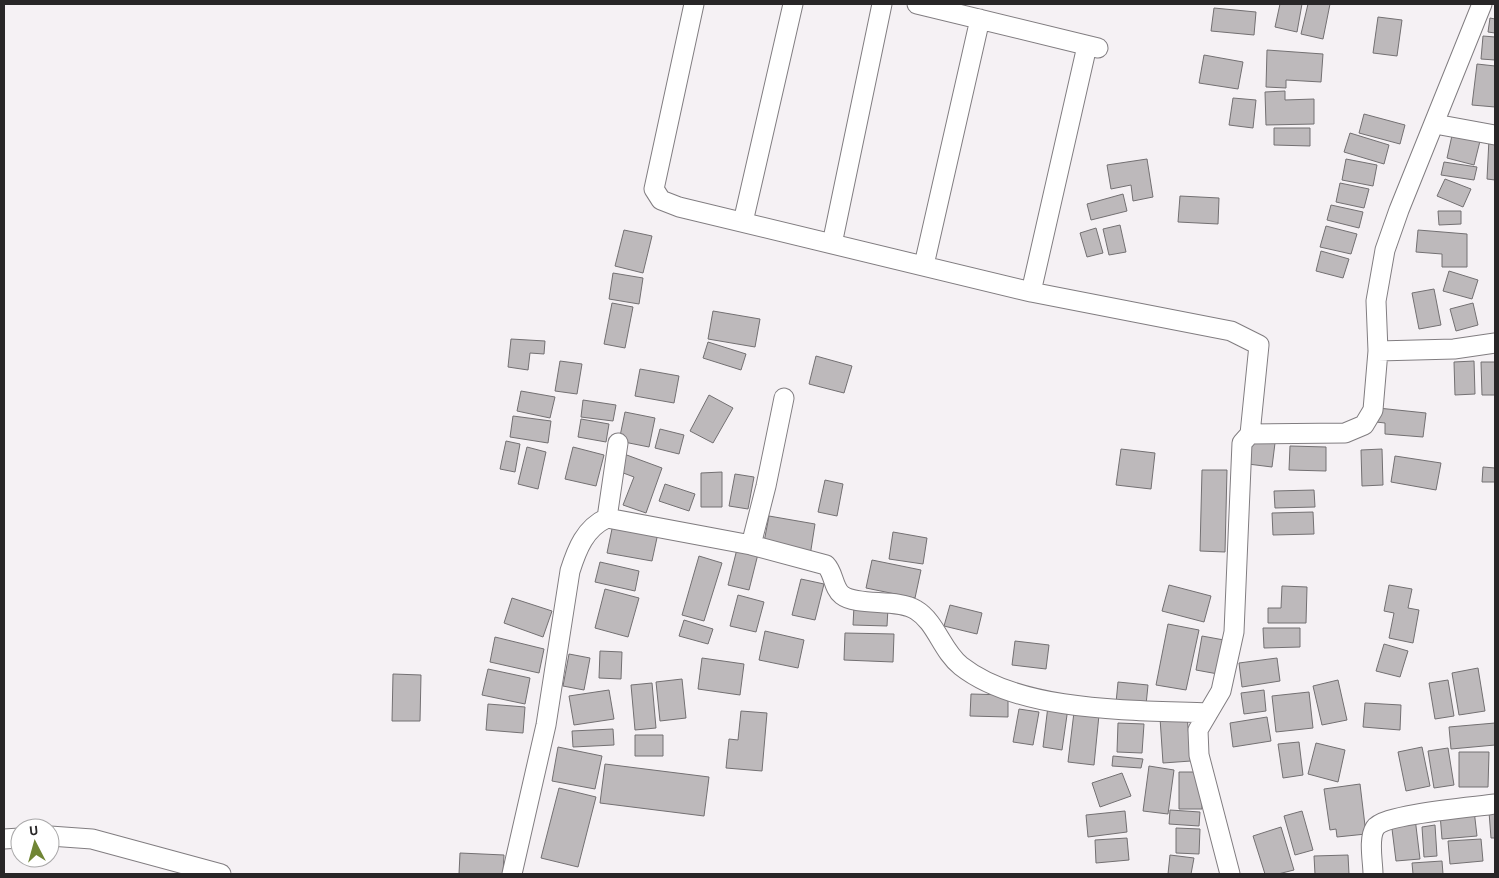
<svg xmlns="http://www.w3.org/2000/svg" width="1499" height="878" font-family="'Alegreya Sans',sans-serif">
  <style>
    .building { fill: #bdb9bb; stroke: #737072 }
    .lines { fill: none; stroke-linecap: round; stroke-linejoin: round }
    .street-casing { stroke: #817d80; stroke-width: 21 }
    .street { stroke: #fff; stroke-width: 19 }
  </style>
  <rect width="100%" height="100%" fill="#f5f1f4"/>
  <path class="building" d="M1280 4H1302L1297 32 1275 27Z
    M1308 4H1330L1323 39 1301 34Z
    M1214 8 1256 12 1254 35 1211 31Z
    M1378 17 1402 20 1397 56 1373 53Z
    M1490 18 1495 19V33L1488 32Z
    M1483 36 1495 37V60L1481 59Z
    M1267 50 1323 54 1321 82 1286 80V88L1266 87Z
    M1204 55 1243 62 1238 89 1199 83Z
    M1477 64 1495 66V107L1472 105Z
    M1285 91V100L1314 99V124L1266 125 1265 92Z
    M1233 98 1256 100 1253 128 1229 125Z
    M1364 114 1405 125 1400 144 1359 133Z
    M1274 128H1310V146L1274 145Z
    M1453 131 1481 137 1474 165 1447 158Z
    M1350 133 1389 145 1384 164 1344 152Z
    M1489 139 1495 140V180L1487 179Z
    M1147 159 1153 197 1133 201 1131 185 1111 189 1107 165Z
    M1346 159 1377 165 1373 186 1342 180Z
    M1444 162 1477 167 1474 180 1441 175Z
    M1445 179 1471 189 1463 207 1437 196Z
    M1340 183 1369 189 1364 208 1336 202Z
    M1123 194 1127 211 1091 220 1087 204Z
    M1180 196 1219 198 1218 224 1178 222Z
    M1331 205 1363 212 1359 228 1327 220Z
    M1438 211H1461V224L1439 225Z
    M1120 225 1126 252 1109 255 1103 229Z
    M1326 226 1357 234 1351 254 1320 247Z
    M1096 228 1103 253 1087 257 1080 233Z
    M624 230 652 236 643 273 615 266Z
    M1418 230 1467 234V267H1442V254L1416 252Z
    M1321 251 1349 259 1343 278 1316 271Z
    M1449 271 1478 280 1472 299 1443 291Z
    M613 273 643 278 639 304 609 299Z
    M1434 289 1441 325 1419 329 1412 293Z
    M612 303 633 307 625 348 604 344Z
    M1473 303 1478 325 1456 331 1450 309Z
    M713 311 760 319 755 347 708 339Z
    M511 339 545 341 544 354 530 353 528 370 508 367Z
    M708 342 746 354 741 370 703 358Z
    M816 356 852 366 844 393 809 384Z
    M560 361 582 364 577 394 555 391Z
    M1474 361 1475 394 1455 395 1454 362Z
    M1481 362H1495V395H1482Z
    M640 369 679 376 674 403 635 396Z
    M521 391 555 397 550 418 517 411Z
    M709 395 733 408 713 443 690 431Z
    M583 400 616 405 613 421 581 417Z
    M1378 408 1426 413 1423 437 1385 434V423L1376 422Z
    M625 412 655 418 649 447 619 441Z
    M513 416 551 421 548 443 510 437Z
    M581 419 609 424 606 442 578 437Z
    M660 429 684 435 679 454 655 448Z
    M1250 440 1275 443 1272 467 1248 464Z
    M506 441 520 444 515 472 500 469Z
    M1290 446 1326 447V471L1289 470Z
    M527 447 546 452 538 489 518 484Z
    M573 447 604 455 596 486 565 479Z
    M1121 449 1155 453 1151 489 1116 485Z
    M1382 449 1383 485 1362 486 1361 450Z
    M624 454 662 468 646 513 623 505 634 477 618 471Z
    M1395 456 1441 463 1436 490 1391 482Z
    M1483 467 1495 468V482H1482Z
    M1202 470H1227L1225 552 1200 551Z
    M722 472V507H701V473Z
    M735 474 754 477 748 509 729 506Z
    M825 480 843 484 837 516 818 512Z
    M665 484 695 494 689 511 659 501Z
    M1314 490 1315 507 1275 508 1274 491Z
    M1313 512 1314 534 1273 535 1272 513Z
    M769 516 815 524 810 556 764 542Z
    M613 524 658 533 652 561 607 553Z
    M893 532 927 538 923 564 889 559Z
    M737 549 758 554 749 590 728 585Z
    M699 556 722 563 704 621 682 615Z
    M872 560 921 570 915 598 866 588Z
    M600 562 639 571 635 591 595 582Z
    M801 579 824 584 815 620 792 615Z
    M1169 585 1211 596 1204 622 1162 611Z
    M1389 585 1412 589 1408 608 1419 610 1413 643 1389 638 1394 613 1384 611Z
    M1282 586 1307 587 1306 623H1268V608H1281Z
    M605 589 639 598 628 637 595 628Z
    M738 595 764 602 756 632 730 626Z
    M512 598 552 611 543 637 504 623Z
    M950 605 982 613 977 634 944 626Z
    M854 606 888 608 887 626 853 625Z
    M684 620 713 629 708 644 679 636Z
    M1168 624 1199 630 1186 690 1156 685Z
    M1263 628H1300V647L1264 648Z
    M765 631 804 640 798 668 759 660Z
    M845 633 894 634 893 662 844 660Z
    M1202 636 1224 640 1218 674 1196 670Z
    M495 637 544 649 539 673 490 662Z
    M1015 641 1049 645 1046 669 1012 665Z
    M1384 644 1408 651 1400 677 1376 671Z
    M600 651 622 652 621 679 599 678Z
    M569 654 590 658 584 690 563 686Z
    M702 658 744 664 740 695 698 689Z
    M1277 658 1280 681 1242 687 1239 663Z
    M1478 668 1485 711 1459 715 1452 673Z
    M488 669 530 678 525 704 482 695Z
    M393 674 421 675 420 721H392Z
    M682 679 686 718 660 721 656 682Z
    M1338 680 1347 720 1322 725 1313 686Z
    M1448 680 1454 716 1435 719 1429 683Z
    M1118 682 1148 685 1146 705 1116 703Z
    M652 683 656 728 635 730 631 685Z
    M609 690 614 719 574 725 569 696Z
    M1264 690 1266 711 1244 714 1241 693Z
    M1309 692 1313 728 1276 732 1272 696Z
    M971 694 1008 695V717L970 716Z
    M1365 703 1401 705 1400 730 1363 727Z
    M488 704 525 707 523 733 486 730Z
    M1048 706 1068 708 1062 750 1043 747Z
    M1019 709 1039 712 1033 745 1013 742Z
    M741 711 767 713 762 771 726 768 729 739 738 740Z
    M1074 712 1099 715 1094 765 1068 762Z
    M1187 716 1191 761 1163 763 1160 718Z
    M1267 717 1271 741 1233 747 1230 723Z
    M1118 723 1144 724 1142 753 1117 752Z
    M1495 723V745L1451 749 1449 727Z
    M613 729 614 745 573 747 572 731Z
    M635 735H663V756H635Z
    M1299 742 1303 775 1283 778 1278 744Z
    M1316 743 1345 750 1338 782 1308 774Z
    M558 747 602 756 595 789 552 781Z
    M1422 747 1430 786 1406 791 1398 752Z
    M1448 748 1454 785 1434 788 1428 751Z
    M1459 752H1489L1488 787H1459Z
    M1113 756 1143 759 1141 768 1112 766Z
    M605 764 709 777 704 816 600 803Z
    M1149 766 1174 770 1168 814 1143 811Z
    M1179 772H1202V809H1179Z
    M1122 773 1131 796 1100 807 1092 783Z
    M1360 784 1366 834 1337 837 1336 829 1330 830 1324 789Z
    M559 788 596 797 578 867 541 858Z
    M1170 810 1200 812 1199 826 1169 824Z
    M1474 810 1477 836 1442 839 1440 814Z
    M1125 811 1127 832 1088 837 1086 815Z
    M1302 811 1313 850 1295 855 1284 816Z
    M1489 812H1495V838H1491Z
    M1415 818 1420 859 1396 861 1391 821Z
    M1435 825 1437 856 1424 857 1422 827Z
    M1281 827 1294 870 1278 874H1265L1253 836Z
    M1176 828 1200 829 1199 854 1176 853Z
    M1127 838 1129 860 1096 863 1095 840Z
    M1481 839 1483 861 1450 864 1448 841Z
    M460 853 504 855 503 874H459Z
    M1170 855 1194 858 1191 874H1168Z
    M1348 855 1349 874H1315L1314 856Z
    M1442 861 1443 874H1413L1412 863Z"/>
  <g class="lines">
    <g class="street-casing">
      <path id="street" d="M694 4 654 189 661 200 679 207 1031 292 1231 331 1259 345 1250 434
        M917 4 1098 48
        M1435 124 1495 135
        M743 222 793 4
        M832 244 882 4
        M924 265 980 19
        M1031 292 1087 46
        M1378 351 1454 349 1495 343
        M607 518 751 545 766 486 784 398
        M751 545 826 565C834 573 833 588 842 595 857 607 898 598 916 610 936 622 942 651 961 666 1021 713 1135 710 1208 713
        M50 836 92 839 221 874
        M4 839 20 838
        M512 874 546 725 570 571C577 549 585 528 607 518L618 443
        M1230 874 1199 755 1198 730 1221 691 1234 632 1242 443 1250 434 1345 433 1364 425 1373 410 1378 351 1376 301 1385 250 1399 210 1482 4
        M1373 874C1373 862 1368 839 1375 828 1384 814 1475 807 1495 804"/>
    </g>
    <use href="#street" class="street"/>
  </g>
  <rect width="1499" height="878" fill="none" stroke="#282627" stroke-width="10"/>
  <g transform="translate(35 843) rotate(354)"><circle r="24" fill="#ffffff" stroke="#a9a8a9"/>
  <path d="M0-4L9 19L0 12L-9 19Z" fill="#708535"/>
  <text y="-8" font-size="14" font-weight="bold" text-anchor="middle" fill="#282627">U</text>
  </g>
</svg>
